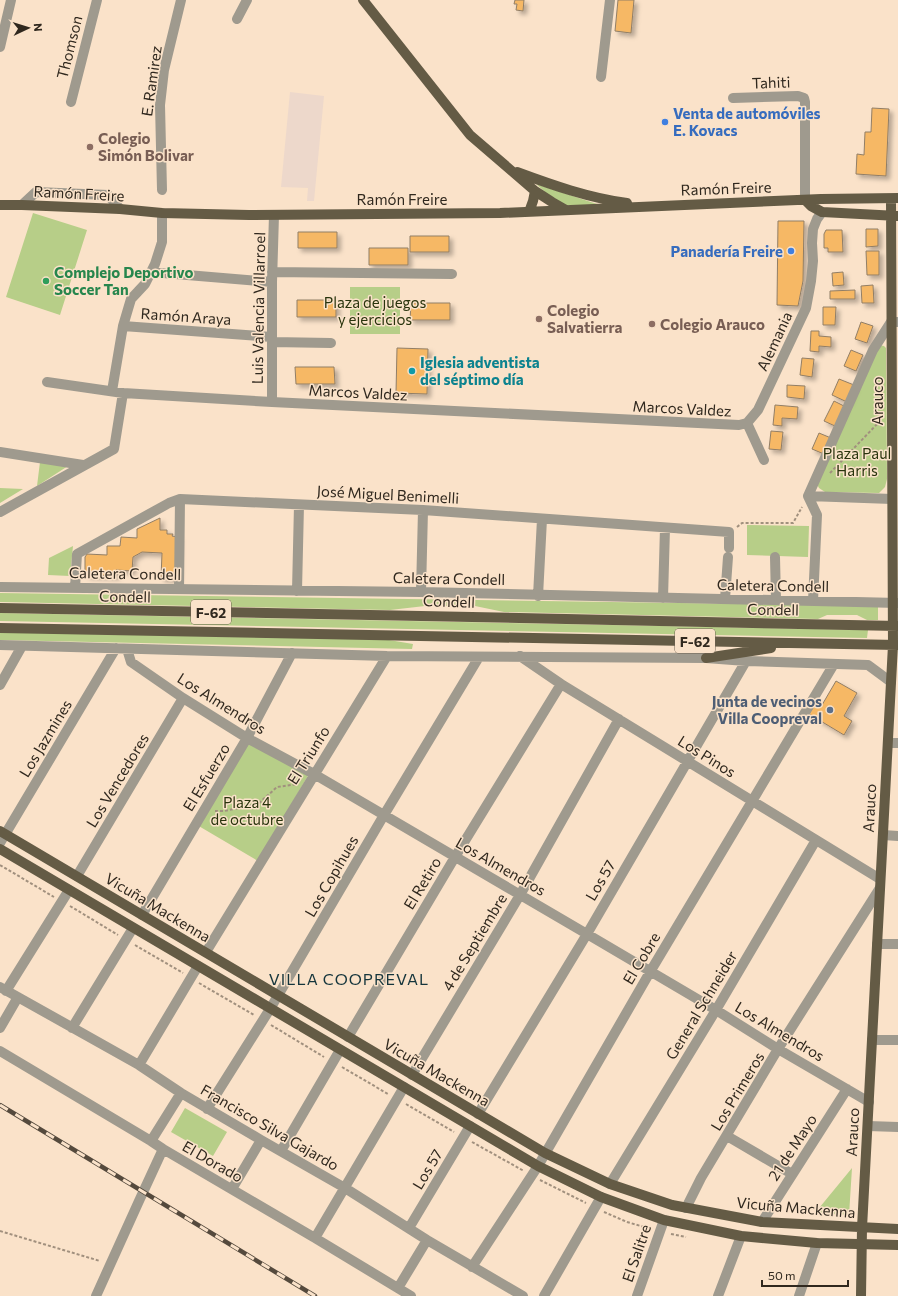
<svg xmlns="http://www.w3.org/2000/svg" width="898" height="1296" font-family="Commissioner,sans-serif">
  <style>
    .commercial { fill: #edd8cb }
    .green { fill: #b7ce88 }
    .building { fill: #f6b865; stroke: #917e66; filter: url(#shadow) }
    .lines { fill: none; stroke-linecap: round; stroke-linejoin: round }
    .path { stroke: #a1907e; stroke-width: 2; stroke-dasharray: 3 2; stroke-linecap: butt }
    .minor { stroke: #9f9a8e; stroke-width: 10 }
    .major { stroke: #645b45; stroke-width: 10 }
    .rail-casing { stroke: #554a3d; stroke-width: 4.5 }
    .rail { stroke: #fae2c9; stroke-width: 3; stroke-dasharray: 9; stroke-linecap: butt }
    .shop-dot { fill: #3f7fe0; stroke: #fae2c9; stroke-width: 1.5 }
    .education-dot { fill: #8d6e63; stroke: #fae2c9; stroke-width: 1.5 }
    .leisure-dot { fill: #2e9e5b; stroke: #fae2c9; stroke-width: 1.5 }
    .culture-dot { fill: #0f9aa8; stroke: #fae2c9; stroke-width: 1.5 }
    .service-dot { fill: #5c6f8a; stroke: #fae2c9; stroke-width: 1.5 }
    .labels { text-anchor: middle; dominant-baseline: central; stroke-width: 3; stroke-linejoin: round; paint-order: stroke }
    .shield { fill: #fae2c9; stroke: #6d6051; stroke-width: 1 }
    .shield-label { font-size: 14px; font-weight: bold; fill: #30281e }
    .street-label { font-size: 15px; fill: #30281e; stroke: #fae2c9 }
    .shop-label { font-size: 15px; font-weight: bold; fill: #366cbe; stroke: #fae2c9; text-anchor: start }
    .education-label { font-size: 15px; font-weight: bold; fill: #785e54; stroke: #fae2c9; text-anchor: start }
    .leisure-label { font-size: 15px; font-weight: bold; fill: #27864d; stroke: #fae2c9; text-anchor: start }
    .park-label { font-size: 15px; fill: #29340d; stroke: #fae2c9 }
    .culture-label { font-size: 15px; font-weight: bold; fill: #0d838f; stroke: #fae2c9; text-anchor: start }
    .service-label { font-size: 15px; font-weight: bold; fill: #4e5e75; stroke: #fae2c9; text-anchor: end }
    .neighbourhood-label { font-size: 16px; letter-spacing: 1px; fill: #15353c; stroke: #fae2c9 }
  </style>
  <defs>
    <filter id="shadow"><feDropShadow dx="3.5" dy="3.5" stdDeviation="2" flood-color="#0004"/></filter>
  </defs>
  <rect width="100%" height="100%" fill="#fae2c9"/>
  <path class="commercial" d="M290 92 324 96 314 201H307L308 188 281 187Z"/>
  <path class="green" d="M536 184 600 205H565L553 199Z
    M33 213 87 230 60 315 6 297Z
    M350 287H400V334H350Z
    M879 345 884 346 886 348 887 479 885 487 879 493 825 492 819 488 816 482Z
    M40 462 68 466 37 486Z
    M0 488 23 489 0 503Z
    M747 525 809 526 808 557 747 555Z
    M73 546 70 576 48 575 49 558Z
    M0 593 878 606V620H867L857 615H827L818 619 504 612 475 606H425L390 610 0 602Z
    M0 613 868 630 867 638 0 621Z
    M0 631 383 639 413 644 412 649 0 640Z
    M249 741 309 774 258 861 197 825Z
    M185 1108 227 1132 213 1156 171 1132Z
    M852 1168 849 1215 815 1213Z"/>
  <path class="building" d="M515 0H524L523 11 516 10 517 4H514Z
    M618 0H634L631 33 615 31Z
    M872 108 889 109 886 176 856 174 857 154 864 155 865 132H871Z
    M778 221H804L803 281 798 306 777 305Z
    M866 229H878V246L866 247Z
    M826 230H842L843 252H828V248H824V234Z
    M298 232H337V248H298Z
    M410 236H449V252H410Z
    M369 248H408V265H369Z
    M866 251H879V275H867Z
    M843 272 844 285 833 286 832 273Z
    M873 285 874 303H862L861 286Z
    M855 290V299H830V291Z
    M297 300H336V317H297Z
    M411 303H450V320H410Z
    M823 307H836L835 325H823Z
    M861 322 873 326 867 343 855 339Z
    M811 331H819V336L831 337V347L819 346V352L810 351Z
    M397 348 428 349 427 394 396 393Z
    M851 350 863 355 856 371 844 366Z
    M802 358 814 359 812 377 800 375Z
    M295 367H334L335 384H296Z
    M839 379 854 385 847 402 832 395Z
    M787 385 805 386 804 399 787 397Z
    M834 401 844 406 835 426 824 421Z
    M775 405 798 407 797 419 782 418V426L773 425Z
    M771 431 783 432 781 450 769 449Z
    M819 433 831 438 824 454 812 449Z
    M160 518V530H167V534H173L172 536 178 537 177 579 161 578 162 553 142 552 133 557 132 571 116 570V576L87 575 85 573V557L87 554 107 555V546H120L121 537 137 538V529Z
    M836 681 857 693 844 716 852 721 844 735 809 714 817 701 822 705Z"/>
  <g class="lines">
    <path class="path" d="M830 473 881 420
      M737 527 742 523H793L802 507
      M215 811H224L258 804 277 787 297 784
      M0 865 54 897
      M70 906 118 935
      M135 945 183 973
      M199 983 254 1015
      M271 1025 324 1057
      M342 1067 388 1094
      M406 1104 454 1132
      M472 1142 524 1171
      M540 1180 586 1203
      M604 1212 627 1222 651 1229
      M0 1231 100 1261
      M671 1234 686 1237"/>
    <path class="minor" d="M237 19 247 0
      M0 47 11 0
      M601 77 610 0
      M733 98 798 96 804 98 805 102V200
      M71 102 97 0
      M162 190 160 105 164 70 181 0
      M22 205 36 192 108 195 120 209
      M151 272 272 282
      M272 272 452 274
      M123 326 272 337
      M272 342 331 343
      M47 382 123 393 272 402 739 425 747 423 758 410 806 308 811 281 813 261 812 243 813 229 817 219 822 212
      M112 391 123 326 131 299 145 284 155 264 162 242V213
      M272 402V282L274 215
      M747 423 764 460
      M0 452 83 465
      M808 496 873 350 891 322H898
      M808 496 817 515 813 601
      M808 496 892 499
      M0 512 114 449 123 393
      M775 557 776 600
      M0 587 421 592 898 603
      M75 588 77 554 169 503 180 499 423 510 729 532V548
      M179 589 180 499
      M297 591 299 505
      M421 592 423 510
      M538 596 542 519
      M663 598 665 528
      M725 599 728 557
      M0 645 387 656 706 658 746 661 868 665 891 682
      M127 649 131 662 183 698 247 738 314 774 587 934 716 1010 778 1049 869 1102
      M520 656 561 684 880 879
      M0 685 22 646
      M888 743H898
      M883 835 898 836
      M0 843 116 648
      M77 876 183 698
      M142 915 247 738 292 653
      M877 944H898
      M206 952 387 656
      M0 987 139 1065 181 1093 261 1140 345 1188 427 1240 523 1296
      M6 991 69 890
      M0 1028 18 997
      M72 1028 133 928
      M348 1037 455 857 561 684
      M872 1040H898
      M0 1051 151 1141 163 1149 315 1238 411 1296
      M139 1065 198 966
      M412 1075 520 895 619 719
      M207 1109 270 1009 384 815 479 657
      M478 1114 587 934 746 661
      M868 1126 898 1127
      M727 1136 792 1174
      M151 1141 181 1093
      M281 1151 340 1050
      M610 1184 716 1010 816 840
      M232 1189 261 1140
      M686 1208 701 1178 778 1049 880 888
      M762 1222 847 1089
      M409 1228 470 1126
      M315 1238 404 1087
      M472 1267 538 1166 650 972 834 664
      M398 1288 427 1240
      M96 1296 139 1201 163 1149
      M544 1296 601 1197
      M637 1296 664 1220
      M718 1296 741 1236
      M799 1296 817 1243"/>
    <path class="major" d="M363 0 470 135 535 191 552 202 566 210
      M517 172C552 185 589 198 627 203
      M805 200 811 206 822 212 898 216
      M0 205H22L120 209 162 213 249 215 500 213 821 199 898 198
      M529 212 533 201 535 191
      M0 608 421 616 898 626
      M0 628 898 645
      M706 658 771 648
      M0 831 545 1153 610 1184 672 1205 762 1222 898 1229
      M0 849 538 1166 601 1197 664 1220 741 1236 817 1243 898 1245
      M861 1296 862 1228 893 645 891 199"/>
    <g class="rail-casing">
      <path id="rail" d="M0 1105 315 1296"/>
    </g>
    <use href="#rail" class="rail"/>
  </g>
  <g class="shop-dot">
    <circle cx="665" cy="122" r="4"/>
    <circle cx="791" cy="251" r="4"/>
  </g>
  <g class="education-dot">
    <circle cx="90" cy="147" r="4"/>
    <circle cx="539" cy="319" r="4"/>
    <circle cx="652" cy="324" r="4"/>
  </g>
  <circle class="leisure-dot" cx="46" cy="281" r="4"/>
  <circle class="culture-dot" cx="412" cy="371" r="4"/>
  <circle class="service-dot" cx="830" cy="710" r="4"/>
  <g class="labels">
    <g class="shield">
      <rect x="191" y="600" width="40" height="24" rx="3"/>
      <rect x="675" y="629" width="40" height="24" rx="3"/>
    </g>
    <g class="shield-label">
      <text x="211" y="612">F-62</text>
      <text x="695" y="641">F-62</text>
    </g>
    <g class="street-label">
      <text transform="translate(69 47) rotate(-76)">Thomson</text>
      <text transform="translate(151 81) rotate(-82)">E. Ramirez</text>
      <text transform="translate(771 82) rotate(-2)">Tahiti</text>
      <text transform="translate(726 188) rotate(-2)">Ramón Freire</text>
      <text transform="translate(79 193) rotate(3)">Ramón Freire</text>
      <text x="402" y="199">Ramón Freire</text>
      <text transform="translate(258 308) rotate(-89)">Luis Valencia Villarroel</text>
      <text transform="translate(186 316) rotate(4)">Ramón Araya</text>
      <text transform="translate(774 341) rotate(-65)">Alemania</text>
      <text transform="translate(358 392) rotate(3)">Marcos Valdez</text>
      <text transform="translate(877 401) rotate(-90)">Arauco</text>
      <text transform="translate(682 408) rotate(3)">Marcos Valdez</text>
      <text transform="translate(388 494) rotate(3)">José Miguel Benimelli</text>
      <text transform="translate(125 573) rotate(1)">Caletera Condell</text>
      <text transform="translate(449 578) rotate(1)">Caletera Condell</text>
      <text transform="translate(773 585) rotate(1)">Caletera Condell</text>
      <text transform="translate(125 596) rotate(1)">Condell</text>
      <text transform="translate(449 601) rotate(2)">Condell</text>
      <text transform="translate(773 609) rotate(1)">Condell</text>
      <text transform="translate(222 703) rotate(32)">Los Almendros</text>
      <text transform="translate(45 738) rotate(-59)">Los Jazmines</text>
      <text transform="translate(308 755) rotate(-58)">El Triunfo</text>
      <text transform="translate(707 756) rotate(32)">Los Pinos</text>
      <text transform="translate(206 777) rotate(-59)">El Esfuerzo</text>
      <text transform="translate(117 780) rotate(-59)">Los Vencedores</text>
      <text transform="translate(869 808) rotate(-87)">Arauco</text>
      <text transform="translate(501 866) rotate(30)">Los Almendros</text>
      <text transform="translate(331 876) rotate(-60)">Los Copihues</text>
      <text transform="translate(600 880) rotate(-60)">Los 57</text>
      <text transform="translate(422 883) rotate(-59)">El Retiro</text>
      <text transform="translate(158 907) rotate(31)">Vicuña Mackenna</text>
      <text transform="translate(474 942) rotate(-59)">4 de Septiembre</text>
      <text transform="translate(641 958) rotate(-59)">El Cobre</text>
      <text transform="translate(701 1005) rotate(-59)">General Schneider</text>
      <text transform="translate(780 1031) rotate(31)">Los Almendros</text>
      <text transform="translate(437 1072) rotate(30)">Vicuña Mackenna</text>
      <text transform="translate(737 1091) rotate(-59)">Los Primeros</text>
      <text transform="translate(270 1127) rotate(30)">Francisco Silva Gajardo</text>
      <text transform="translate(852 1132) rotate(-87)">Arauco</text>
      <text transform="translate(792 1147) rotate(-57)">21 de Mayo</text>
      <text transform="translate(213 1161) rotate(30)">El Dorado</text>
      <text transform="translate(427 1169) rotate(-59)">Los 57</text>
      <text transform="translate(796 1207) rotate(5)">Vicuña Mackenna</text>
      <text transform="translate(636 1253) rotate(-71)">El Salitre</text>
    </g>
    <g class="shop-label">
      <text x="673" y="113">Venta de automóviles<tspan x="673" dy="17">E. Kovacs</tspan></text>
      <text x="783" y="251" text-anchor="end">Panadería Freire</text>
    </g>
    <g class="education-label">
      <text x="98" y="138">Colegio<tspan x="98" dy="17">Simón Bolivar</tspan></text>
      <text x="547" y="310">Colegio<tspan x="547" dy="17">Salvatierra</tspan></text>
      <text x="660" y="324">Colegio Arauco</text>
    </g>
    <g class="leisure-label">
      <text x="54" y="272">Complejo Deportivo<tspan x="54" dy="17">Soccer Tan</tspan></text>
    </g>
    <g class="park-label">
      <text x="375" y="302">Plaza de juegos<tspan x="375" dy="17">y ejercicios</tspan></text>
      <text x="857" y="453">Plaza Paul<tspan x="857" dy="17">Harris</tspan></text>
      <text x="247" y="802">Plaza 4<tspan x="247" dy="17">de octubre</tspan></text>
    </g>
    <g class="culture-label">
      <text x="420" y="362">Iglesia adventista<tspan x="420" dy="17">del séptimo día</tspan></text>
    </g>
    <g class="service-label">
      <text x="822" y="701">Junta de vecinos<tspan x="822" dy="17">Villa Coopreval</tspan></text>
    </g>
    <g class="neighbourhood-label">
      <text x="349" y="978">VILLA COOPREVAL</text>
    </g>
  </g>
  <g transform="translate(28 28) rotate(86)" stroke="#fae2c9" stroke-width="3" paint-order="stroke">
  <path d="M0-3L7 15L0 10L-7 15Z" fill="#30281e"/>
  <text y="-6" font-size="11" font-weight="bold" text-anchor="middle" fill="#30281e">N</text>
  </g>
  <path d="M762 1280v6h86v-6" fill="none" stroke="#30281e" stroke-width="2"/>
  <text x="768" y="1280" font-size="12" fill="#30281e" stroke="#fae2c9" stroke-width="3" paint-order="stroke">50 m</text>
</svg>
